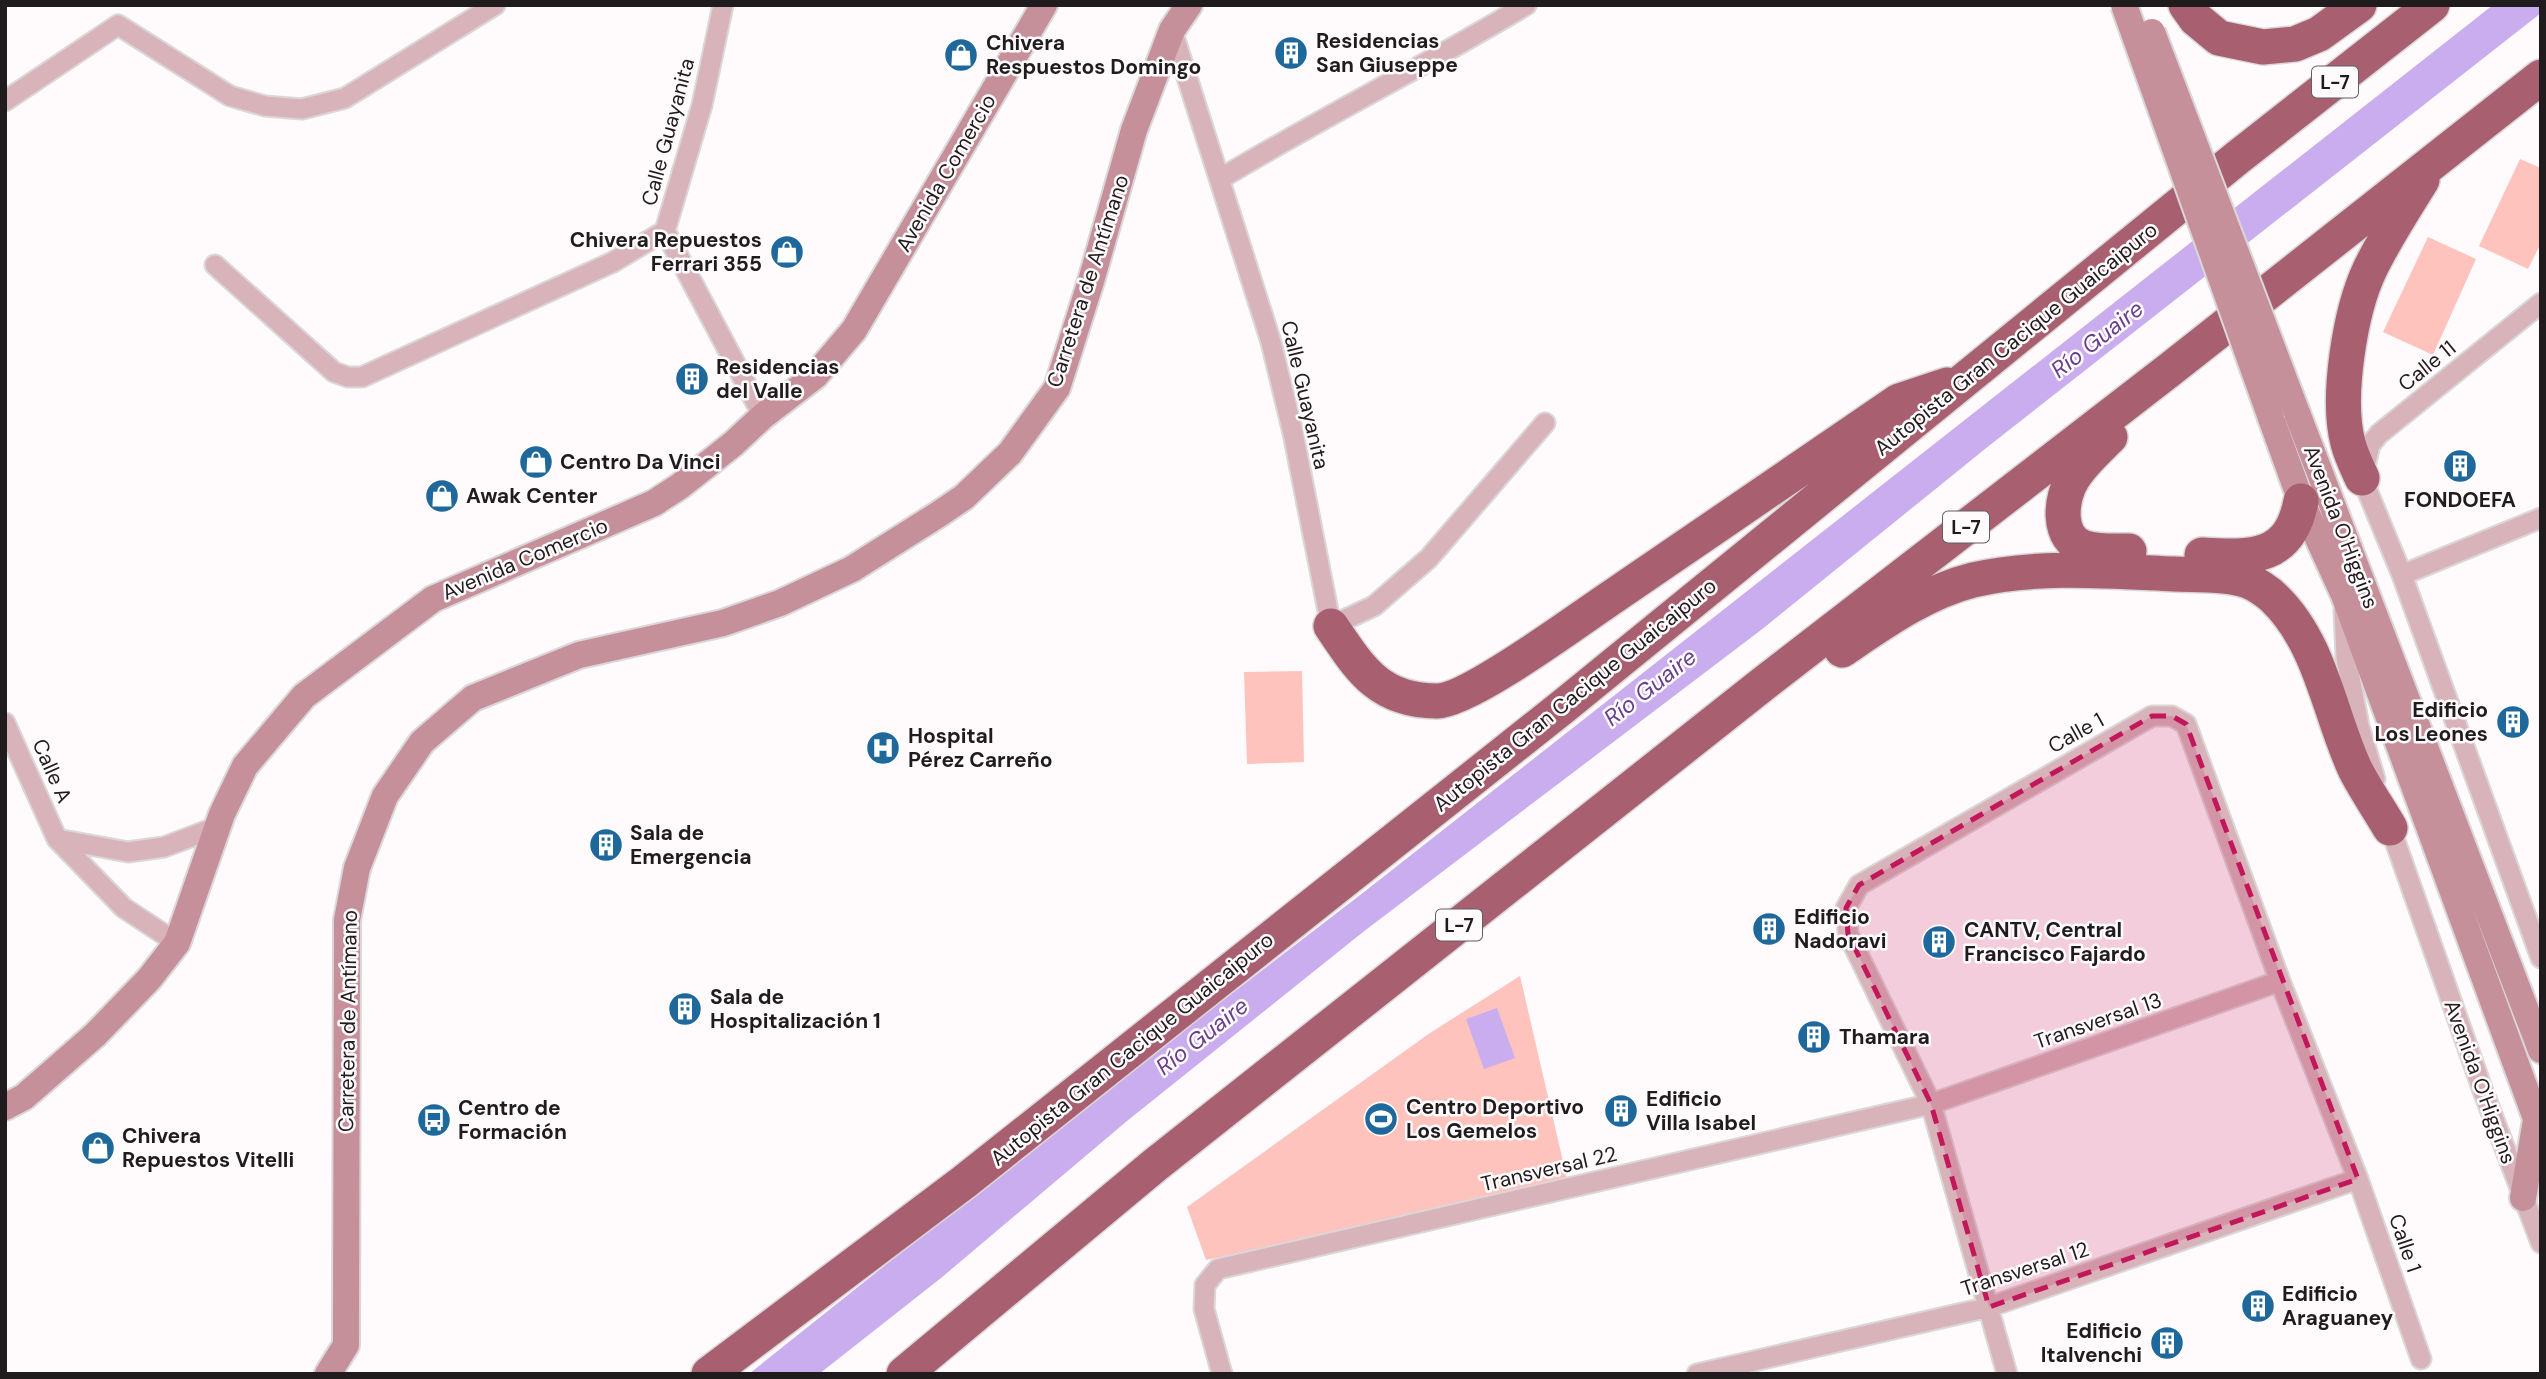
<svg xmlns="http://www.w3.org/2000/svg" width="2546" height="1379" font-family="'DM Sans',sans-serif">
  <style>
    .green { fill: #fec3bc }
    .water { fill: #caadee }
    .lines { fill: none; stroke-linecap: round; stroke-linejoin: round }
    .minor-casing { stroke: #dbd6d8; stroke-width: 23 }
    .secondary-casing { stroke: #dbd6d8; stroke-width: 30 }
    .motorway-casing { stroke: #dbd6d8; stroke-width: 38 }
    .minor { stroke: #d8b4ba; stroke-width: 19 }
    .secondary { stroke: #c5909a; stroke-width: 26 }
    .motorway { stroke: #a86070; stroke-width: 35 }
    .secondary-bridge-casing { stroke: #dbd6d8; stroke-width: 30; stroke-linecap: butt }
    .secondary-bridge { stroke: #c5909a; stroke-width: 26 }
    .marked { fill: #c2185b; fill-opacity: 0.2; stroke: #c2185b; stroke-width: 5; stroke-dasharray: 14 9; stroke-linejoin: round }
    .labels { text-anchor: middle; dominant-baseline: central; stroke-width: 5; stroke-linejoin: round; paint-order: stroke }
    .shield { fill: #fffafc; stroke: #635f61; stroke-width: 2 }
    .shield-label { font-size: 19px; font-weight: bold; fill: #201c1e }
    .poi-label { font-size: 21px; font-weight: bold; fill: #201c1e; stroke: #fffafc; text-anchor: start }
    .street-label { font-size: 21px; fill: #201c1e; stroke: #fffafc }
    .water-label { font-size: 23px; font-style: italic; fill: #66408d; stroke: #fffafc }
  </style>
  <rect width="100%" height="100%" fill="#fffafc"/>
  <path class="green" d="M2520 159 2541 168V243L2528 269 2479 246Z
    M2428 237 2476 259 2433 355 2383 332Z
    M1302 671 1304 762 1247 764 1244 672Z
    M1520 976 1568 1183 1206 1260 1187 1207 1430 1033Z"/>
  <path class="water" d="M2493 5H2541V13L1990 445 1761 630 1363 932 1127 1121 941 1278 819 1374H749L1062 1124 1364 892Z
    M1497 1008 1515 1058 1484 1069 1466 1019Z"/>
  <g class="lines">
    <g class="minor-casing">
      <path id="minor" d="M723 5 702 105 665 231 763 416
        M1172 30 1271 342 1293 433 1331 626 1374 606 1429 558 1545 423
        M5 101 118 25 230 96 265 106 302 109 345 98 495 5
        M1220 179C1321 118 1425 66 1526 5
        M215 265 334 372 348 377H362L613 262 665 231
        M2541 303 2379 434 2370 445 2362 478 2402 575 2541 958
        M2402 575 2541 518
        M2344 610 2346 657 2359 726 2375 779
        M5 723 57 839 124 908 177 943
        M2388 821 2483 1091 2541 1243
        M57 839 128 852 164 847 217 827
        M1222 1374 1204 1309 1205 1285 1218 1269 1931 1104 2280 981
        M1697 1374 1989 1307 2358 1179
        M2007 1374 1931 1104 1848 934 1846 908 1859 885 2152 716H2172L2186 724 2280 981 2358 1179 2421 1359"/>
    </g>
    <g class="secondary-casing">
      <path id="secondary" d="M2297 413 2541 1050
        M2271 418 2301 501 2344 595 2541 1132
        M5 1107 24 1097 95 1035 149 979 177 943 222 814 245 766 304 696 433 599 654 503 680 486 733 444 763 416 815 376 854 330 1044 5
        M2523 1198 2536 1120
        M328 1374 346 1345 347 920 357 868 385 796 422 742 473 698 579 655 723 623 780 603 852 569 939 514 964 497 1010 453 1057 388 1091 281 1134 130 1172 30 1189 5"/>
    </g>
    <g class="motorway-casing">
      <path id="motorway" d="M2186 5 2196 19 2219 38 2263 47 2295 44 2319 34 2359 5
        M2110 437C2098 449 2083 462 2073 478 2060 498 2056 540 2085 548 2098 552 2115 551 2129 551
        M2362 478C2357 467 2351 455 2348 443 2336 398 2350 311 2370 269 2385 238 2404 209 2422 180
        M2202 555C2253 558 2290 559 2301 501
        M1331 626C1360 669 1379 701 1437 701 1468 701 1574 623 1605 602 1703 535 1801 468 1899 401L1947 385
        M1842 650C1882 623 1925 592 1973 580 2037 565 2108 571 2174 574 2195 575 2228 573 2248 581 2256 584 2268 592 2274 598 2321 643 2329 713 2355 769 2365 789 2379 809 2390 828
        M709 1374 964 1182 1565 705 2237 158 2432 5
        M904 1374 1155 1165 1763 684 2168 371 2541 77"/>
    </g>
    <use href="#minor" class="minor"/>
    <use href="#secondary" class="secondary"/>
    <use href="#motorway" class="motorway"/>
    <g class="secondary-bridge-casing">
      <path id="secondary-bridge" d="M2124 5 2271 418
        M2152 32 2297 413"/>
    </g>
    <use href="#secondary-bridge" class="secondary-bridge"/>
  </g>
  <path class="marked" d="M2152 716H2172L2186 724 2358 1179 1989 1307 1931 1104 1848 934 1846 908 1859 885Z"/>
  <defs>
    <g id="building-disc" transform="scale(1.75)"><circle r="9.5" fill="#1e689b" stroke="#fffafc"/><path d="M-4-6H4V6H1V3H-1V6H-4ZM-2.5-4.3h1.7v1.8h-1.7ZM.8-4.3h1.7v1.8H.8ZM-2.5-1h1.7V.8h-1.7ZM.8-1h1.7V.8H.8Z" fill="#fff"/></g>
    <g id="shop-disc" transform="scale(1.75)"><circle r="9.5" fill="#1e689b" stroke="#fffafc"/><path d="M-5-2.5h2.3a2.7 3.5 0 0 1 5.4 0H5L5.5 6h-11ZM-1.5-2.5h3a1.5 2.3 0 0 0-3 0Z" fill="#fff"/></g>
    <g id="hospital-disc" transform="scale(1.75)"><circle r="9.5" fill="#1e689b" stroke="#fffafc"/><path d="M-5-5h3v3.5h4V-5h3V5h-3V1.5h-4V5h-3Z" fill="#fff"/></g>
    <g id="stadium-disc" transform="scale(1.75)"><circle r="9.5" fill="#1e689b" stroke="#fffafc"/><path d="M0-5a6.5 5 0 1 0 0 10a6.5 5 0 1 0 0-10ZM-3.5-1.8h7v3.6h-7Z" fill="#fff"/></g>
    <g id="bus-disc" transform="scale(1.75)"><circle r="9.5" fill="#1e689b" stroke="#fffafc"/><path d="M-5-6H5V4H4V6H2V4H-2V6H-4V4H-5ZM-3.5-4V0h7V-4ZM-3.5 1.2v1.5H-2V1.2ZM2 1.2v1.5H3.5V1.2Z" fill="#fff"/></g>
  </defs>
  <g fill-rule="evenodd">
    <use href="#building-disc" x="1291" y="53"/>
    <use href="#shop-disc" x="961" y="55"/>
    <use href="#shop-disc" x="787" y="252"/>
    <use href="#building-disc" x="692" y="379"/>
    <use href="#shop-disc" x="536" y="462"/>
    <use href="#building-disc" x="2460" y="466"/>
    <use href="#shop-disc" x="442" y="496"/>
    <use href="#building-disc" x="2513" y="722"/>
    <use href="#hospital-disc" x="883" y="748"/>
    <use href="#building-disc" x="606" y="845"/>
    <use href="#building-disc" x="1769" y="929"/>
    <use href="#building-disc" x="1939" y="942"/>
    <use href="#building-disc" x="685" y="1009"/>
    <use href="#building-disc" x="1814" y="1037"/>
    <use href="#building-disc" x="1621" y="1111"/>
    <use href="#stadium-disc" x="1381" y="1119"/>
    <use href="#bus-disc" x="434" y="1120"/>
    <use href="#shop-disc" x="98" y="1148"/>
    <use href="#building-disc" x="2258" y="1306"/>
    <use href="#building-disc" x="2167" y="1343"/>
  </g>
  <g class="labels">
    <g class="shield">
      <rect x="2312" y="66.5" width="46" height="31" rx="5"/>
      <rect x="1943" y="511.5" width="46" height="31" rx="5"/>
      <rect x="1436" y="909.5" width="46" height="31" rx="5"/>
    </g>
    <g class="shield-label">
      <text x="2335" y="82">L-7</text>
      <text x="1966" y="527">L-7</text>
      <text x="1459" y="925">L-7</text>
    </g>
    <g class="poi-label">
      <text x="1316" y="41">Residencias<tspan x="1316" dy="24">San Giuseppe</tspan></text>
      <text x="986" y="43">Chivera<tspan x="986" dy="24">Respuestos Domingo</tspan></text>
      <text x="762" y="240" text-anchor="end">Chivera Repuestos<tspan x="762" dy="24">Ferrari 355</tspan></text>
      <text x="716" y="367">Residencias<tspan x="716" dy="24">del Valle</tspan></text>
      <text x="560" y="462">Centro Da Vinci</text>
      <text x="466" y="496">Awak Center</text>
      <text x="2460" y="500" text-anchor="middle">FONDOEFA</text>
      <text x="2488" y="710" text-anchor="end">Edificio<tspan x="2488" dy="24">Los Leones</tspan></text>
      <text x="908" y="736">Hospital<tspan x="908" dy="24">Pérez Carreño</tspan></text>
      <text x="630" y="833">Sala de<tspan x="630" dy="24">Emergencia</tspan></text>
      <text x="1794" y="917">Edificio<tspan x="1794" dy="24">Nadoravi</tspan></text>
      <text x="1964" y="930">CANTV, Central<tspan x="1964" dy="24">Francisco Fajardo</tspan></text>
      <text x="710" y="997">Sala de<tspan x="710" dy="24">Hospitalización 1</tspan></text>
      <text x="1839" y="1037">Thamara</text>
      <text x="1646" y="1099">Edificio<tspan x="1646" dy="24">Villa Isabel</tspan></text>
      <text x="1406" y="1107">Centro Deportivo<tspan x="1406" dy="24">Los Gemelos</tspan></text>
      <text x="458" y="1108">Centro de<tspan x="458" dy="24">Formación</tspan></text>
      <text x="122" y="1136">Chivera<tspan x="122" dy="24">Repuestos Vitelli</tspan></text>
      <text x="2282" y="1294">Edificio<tspan x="2282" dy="24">Araguaney</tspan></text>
      <text x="2142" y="1331" text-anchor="end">Edificio<tspan x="2142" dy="24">Italvenchi</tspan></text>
    </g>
    <g class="street-label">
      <text transform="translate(668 132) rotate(-75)">Calle Guayanita</text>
      <text transform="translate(946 173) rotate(-60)">Avenida Comercio</text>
      <text transform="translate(1088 281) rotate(-72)">Carretera de Antímano</text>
      <text transform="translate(2016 339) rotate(-39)">Autopista Gran Cacique Guaicaipuro</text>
      <text transform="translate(2427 366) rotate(-39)">Calle 11</text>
      <text transform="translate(1305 395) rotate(77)">Calle Guayanita</text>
      <text transform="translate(2341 527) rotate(69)">Avenida O'Higgins</text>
      <text transform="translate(525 559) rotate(-23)">Avenida Comercio</text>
      <text transform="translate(1575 695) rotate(-39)">Autopista Gran Cacique Guaicaipuro</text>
      <text transform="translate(2076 733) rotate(-29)">Calle 1</text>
      <text transform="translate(52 771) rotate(66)">Calle A</text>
      <text transform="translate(348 1021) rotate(-89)">Carretera de Antímano</text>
      <text transform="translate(2098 1021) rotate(-19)">Transversal 13</text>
      <text transform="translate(1132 1049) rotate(-39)">Autopista Gran Cacique Guaicaipuro</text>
      <text transform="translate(2480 1082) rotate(70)">Avenida O'Higgins</text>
      <text transform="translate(1549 1169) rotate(-13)">Transversal 22</text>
      <text transform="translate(2405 1243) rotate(71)">Calle 1</text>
      <text transform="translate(2025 1269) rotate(-18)">Transversal 12</text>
    </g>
    <g class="water-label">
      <text transform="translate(2097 339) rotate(-38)">Río Guaire</text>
      <text transform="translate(1650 687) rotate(-38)">Río Guaire</text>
      <text transform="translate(1202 1036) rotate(-38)">Río Guaire</text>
    </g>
  </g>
  <rect width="2546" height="1379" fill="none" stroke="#201c1e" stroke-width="14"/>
</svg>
